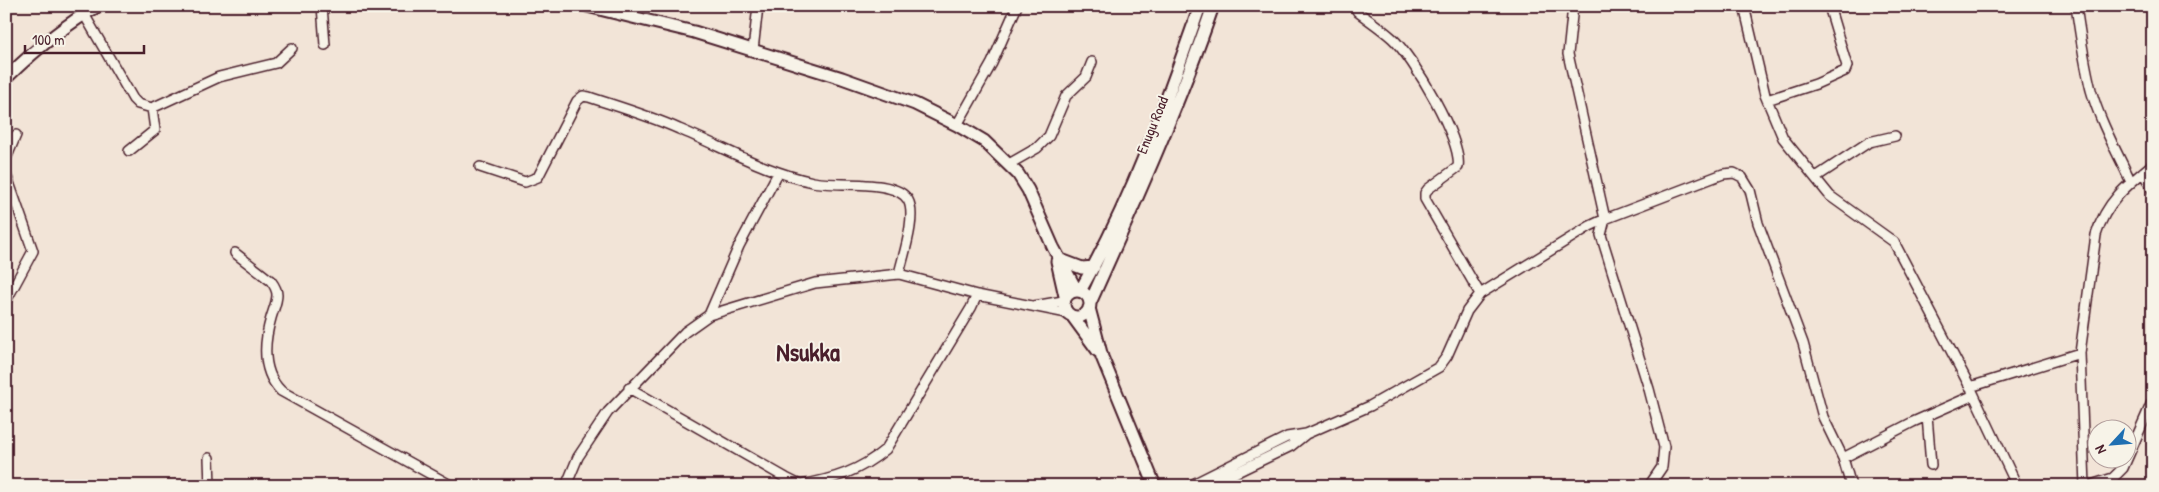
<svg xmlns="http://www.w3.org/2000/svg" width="2159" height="492" font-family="'Patrick Hand',sans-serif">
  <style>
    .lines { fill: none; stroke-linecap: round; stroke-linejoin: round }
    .minor-casing { stroke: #4a1f2b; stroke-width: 12 }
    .major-casing { stroke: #4a1f2b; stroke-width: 15 }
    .minor { stroke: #f7f3e8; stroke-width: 9 }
    .major { stroke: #f7f3e8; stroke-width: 11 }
    .labels { text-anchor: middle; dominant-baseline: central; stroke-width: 4; stroke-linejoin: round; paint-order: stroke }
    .street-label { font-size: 15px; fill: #4a1f2b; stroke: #f7f3e8 }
    .town-label { font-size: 25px; font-weight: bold; fill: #4a1f2b; stroke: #f7f3e8 }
  </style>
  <rect width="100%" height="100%" fill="#f2e4d7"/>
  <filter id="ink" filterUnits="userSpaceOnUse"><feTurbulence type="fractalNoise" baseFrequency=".02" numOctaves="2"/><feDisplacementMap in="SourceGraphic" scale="10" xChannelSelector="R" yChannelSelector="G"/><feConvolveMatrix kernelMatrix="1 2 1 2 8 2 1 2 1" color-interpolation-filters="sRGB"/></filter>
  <g filter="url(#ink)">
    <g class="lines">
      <g class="minor-casing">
        <path id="minor" d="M322 6 325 45
          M1354 6 1358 12C1370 21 1382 29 1392 38 1413 57 1463 141 1458 167L1428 189 1425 193V199L1480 294
          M1573 6 1568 54 1605 219 1601 235 1649 389 1664 447 1662 467 1649 486
          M1744 6 1765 95 1783 138 1830 196 1894 242 1970 387 2080 353
          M2076 6C2080 34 2084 62 2091 90 2100 122 2117 152 2131 182
          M84 14 133 99 138 104 152 108 219 77 276 63 292 48
          M753 50 758 6
          M1767 100 1816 84 1845 71 1847 66 1829 6
          M957 125 992 63 1017 6
          M129 151 155 130 152 108
          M6 159 16 135
          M1009 164 1037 148 1049 136 1066 96 1086 77 1092 62
          M480 167 525 182 538 177 577 101 583 96 589 97C619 107 650 116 679 129 723 147 765 172 813 182 836 187 895 178 908 200 917 216 903 256 899 274
          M2143 172 2153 191
          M6 174 33 251 6 301
          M1816 177 1869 142 1895 136
          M235 253 271 281C274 285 277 290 277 295 277 302 273 311 271 318 264 342 261 371 281 391L452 486
          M1034 306 1063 301
          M709 315 739 246 778 173
          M629 388 786 478 802 486
          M1972 391 2017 486
          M1927 416 1931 465
          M209 458 210 486
          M1843 458 1913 422 1974 395
          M801 485C834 479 860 471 886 449L971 308 977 295
          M566 486 578 457 608 412 685 332 709 315 815 283 899 274 977 295 1067 313
          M1189 486 1287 437 1306 434 1370 406 1439 367 1447 356 1467 311 1480 294 1590 226 1605 219 1723 174 1734 173 1742 177 1750 190 1758 223 1803 343 1823 417 1843 458 1851 486
          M1208 486 1291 446 1306 434
          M2085 486 2080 353 2096 235C2106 202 2127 185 2153 164
          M2088 486 2113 478 2123 468 2153 400"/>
      </g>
      <g class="major-casing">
        <path id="major" d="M587 6 694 32 842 78 915 104 957 125 984 141 1018 174 1028 190 1053 247 1077 291
          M6 78C34 51 64 25 98 6
          M1061 260 1082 268 1094 267
          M1057 261 1065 296
          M1064 304a13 13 0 1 1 26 0a13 13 0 1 1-26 0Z
          M1080 291C1131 202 1166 103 1200 6
          M1090 303C1134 205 1178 108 1213 6
          M1089 308 1102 357 1155 486
          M1073 317 1098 351"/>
      </g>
      <use href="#minor" class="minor"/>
      <use href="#major" class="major"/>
    </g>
  </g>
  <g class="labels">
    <g class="street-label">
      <text transform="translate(1152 125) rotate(-68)">Enugu Road</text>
    </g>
    <g class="town-label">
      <text x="808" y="352">Nsukka</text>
    </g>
  </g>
  <rect width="2159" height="492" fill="none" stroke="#f7f3e8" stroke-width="25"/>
  <rect x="12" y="12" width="2134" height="467" fill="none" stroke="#4a1f2b" stroke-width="2" filter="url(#ink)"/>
  <g transform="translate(2112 444) rotate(244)"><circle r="24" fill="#f7f3e8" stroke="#b29e9c"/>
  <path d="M0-4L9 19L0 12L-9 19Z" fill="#1f6fb2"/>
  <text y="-8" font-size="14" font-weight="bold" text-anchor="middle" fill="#4a1f2b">N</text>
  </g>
  <path d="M25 45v8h119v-8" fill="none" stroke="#4a1f2b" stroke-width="2.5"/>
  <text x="32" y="45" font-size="15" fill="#4a1f2b" stroke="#f7f3e8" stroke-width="4" paint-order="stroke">100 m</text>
</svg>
